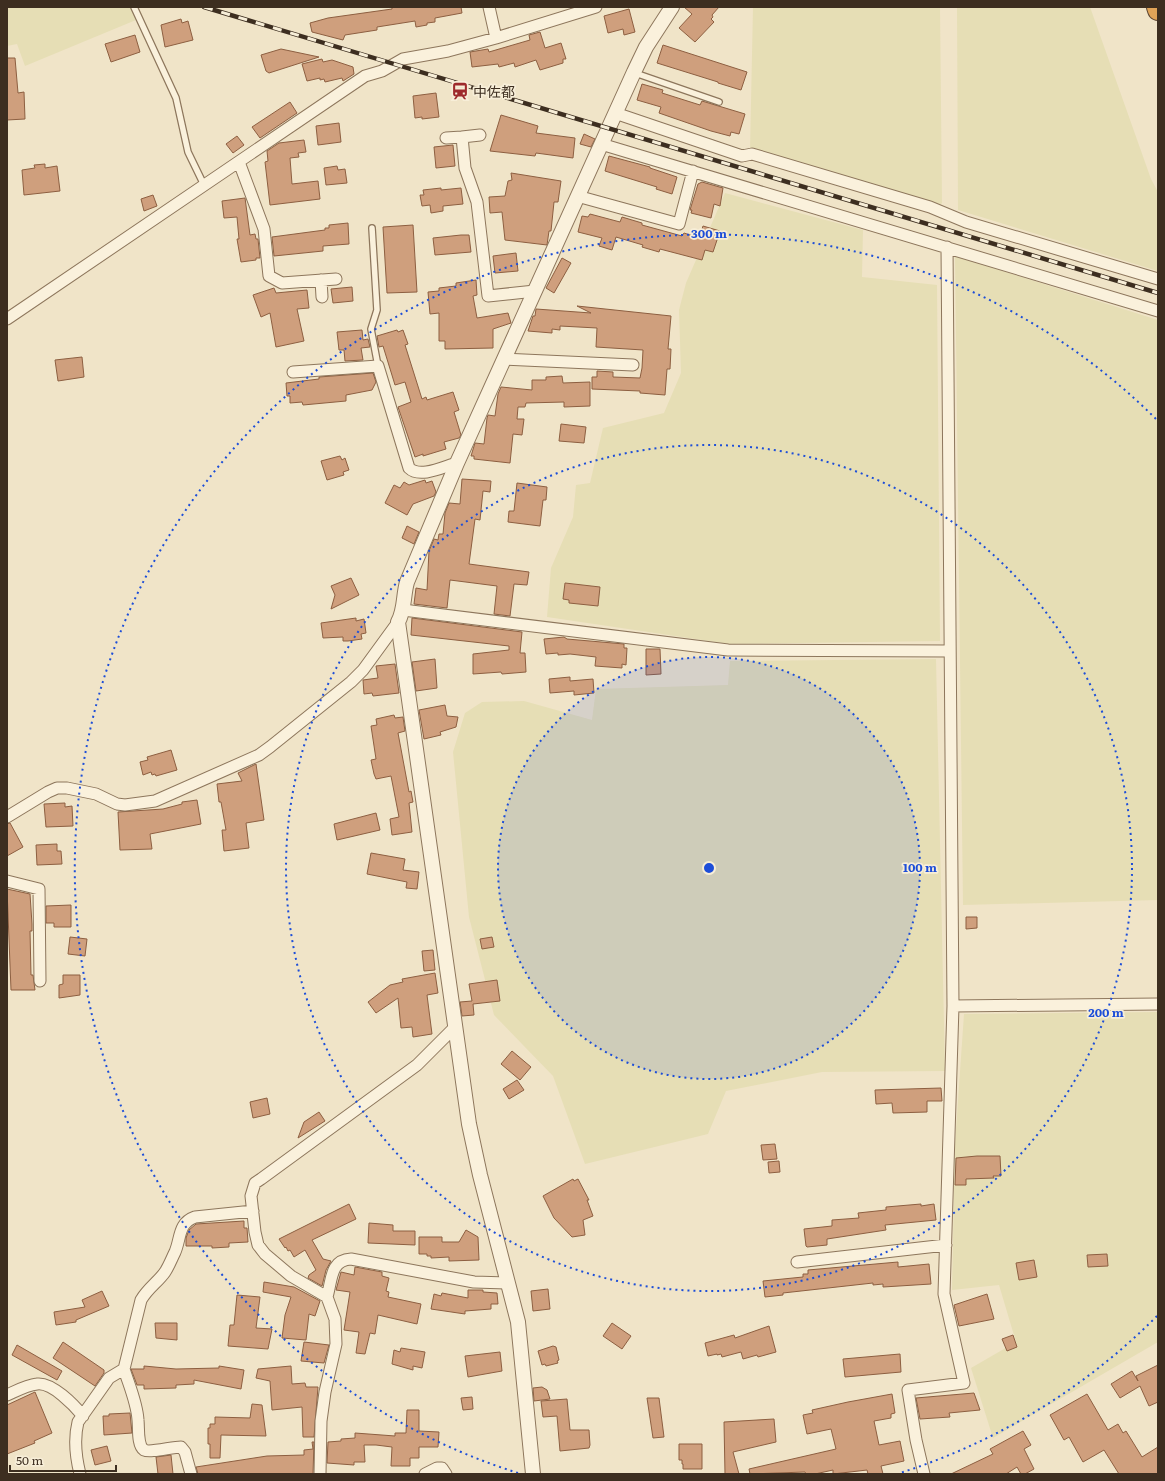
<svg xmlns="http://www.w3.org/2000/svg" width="1165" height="1481" font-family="Literata,'Noto Sans JP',serif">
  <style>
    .farmland { fill: #e6deb5 }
    .building { fill: #cf9f7d; stroke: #8d5f41 }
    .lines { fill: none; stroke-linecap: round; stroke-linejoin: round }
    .service-casing { stroke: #8d765c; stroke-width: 8 }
    .minor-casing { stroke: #8d765c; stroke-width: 13 }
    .tertiary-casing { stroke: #8d765c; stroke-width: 16 }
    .motorway-casing { stroke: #5b4430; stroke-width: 22 }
    .service { stroke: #faf1dc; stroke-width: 5.5 }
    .minor { stroke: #faf1dc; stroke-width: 11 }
    .tertiary { stroke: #faf1dc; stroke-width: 14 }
    .motorway { stroke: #e0a458; stroke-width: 20 }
    .rail-casing { stroke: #3d2e20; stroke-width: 4.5 }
    .rail { stroke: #f7eed8; stroke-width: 3; stroke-dasharray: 9; stroke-linecap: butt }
    .ring { fill: none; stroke: #1d4ed8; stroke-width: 2; stroke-dasharray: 2 4 }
    .labels { text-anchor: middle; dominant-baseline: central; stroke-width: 3.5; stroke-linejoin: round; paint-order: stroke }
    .poi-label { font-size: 14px; fill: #3d2e20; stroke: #f7eed8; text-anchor: start }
    .centre { fill: #1d4ed8; stroke: #f7eed8; stroke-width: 2 }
    .ring-label { font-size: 12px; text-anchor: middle; font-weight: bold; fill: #1d4ed8; stroke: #f7eed8; stroke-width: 3.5; stroke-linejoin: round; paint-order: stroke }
  </style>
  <rect width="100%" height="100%" fill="#f0e4c8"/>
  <path class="farmland" d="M7 7H130L136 20 25 66 17 44 7 46Z
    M753 7H940L942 203 939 206 750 151Z
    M957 7H1090L1151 179 1158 192V271L958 210Z
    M725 193 863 230 862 277 937 285 940 641 729 644 547 617 551 568 573 517 576 485 590 483 603 428 664 413 681 373 679 310 686 283Z
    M955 256 1158 320V900L963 905Z
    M936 659 945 1071 822 1072 726 1091 708 1134 585 1164 553 1076 494 1015 469 917 453 752 465 713 482 702 524 701 592 720 596 689 728 685 730 661Z
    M1158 1012V1342L993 1438 971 1368 1016 1342 999 1285 952 1290 955 1144 964 1014Z"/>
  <path class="building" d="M392 7H461L462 13 435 18V22L427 23V25L416 27 415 21 377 27V30L345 35 343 40 312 32 310 23 328 18 392 9Z
    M684 7H719L712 15 713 17 711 19 714 22 695 42 679 28 692 14Z
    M629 9 635 32 624 35 623 29 608 33 604 16Z
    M181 19 182 23 188 21 193 40 165 47 161 25Z
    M540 32 545 48 561 43 566 59H563V63L540 70 536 60 515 67 514 63 499 67 498 64 472 67 470 52 488 49 489 52 530 40 529 35Z
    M135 35 140 52 111 62 105 44Z
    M663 45 747 72 741 90 718 83V82L657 63Z
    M281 49 319 57 269 73 266 71 261 55Z
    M7 58H15L18 93 24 92 25 119 7 120Z
    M322 59 323 62 332 60 353 67 354 74 343 81 342 78 325 82 324 79 320 80V78L307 81 302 64Z
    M642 84 663 90 662 93 700 105 702 101 745 114 739 134 731 132 730 136 711 131 659 113 661 107 637 100Z
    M436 93 439 117 422 119V117L415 118 413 96Z
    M290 102 297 113 260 138 252 127Z
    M501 115 538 126 536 133 575 138 573 158 536 153 535 156 490 151Z
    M339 123 341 142 318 145 316 126Z
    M584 134 595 139 591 147 580 144Z
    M237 136 244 145 233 153 226 144Z
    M304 140 306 152 298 153 299 157 290 158 292 184 318 181 320 199 270 205 265 162 268 161 267 151 279 143Z
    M453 145 455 166 436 168 434 147Z
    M609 156 650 167V168L677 177 672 194 656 189 657 187 605 171Z
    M45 164V168L57 166 60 191 24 195 22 170 35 168 34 165Z
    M337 166 338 170 345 169 347 183 326 185 324 168Z
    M511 173 561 181 558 202H554L551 231H549L547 245 505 240 502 212 490 213 489 197 505 196 508 181 512 180Z
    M702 182 723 188 720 206 714 204 711 218 691 213 692 210H690L698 184Z
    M441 188V190L461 188 463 204 443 206V211L431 213 430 205 422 206 420 195H424L423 190Z
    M153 195 157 206 144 211 141 199Z
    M245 198 250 235 255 234 256 239H258L260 258H256V260L241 262 237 239H239L237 217 224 218 222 201Z
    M590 214 620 222 622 217 642 223V225L682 236 684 233 699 238 703 226 720 231 713 252 705 250 702 260 660 249 659 252 642 247 643 245 616 237 612 250 599 246 602 238 578 232 582 216 588 217Z
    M348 223 349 244 323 246V251L274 256 272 237 325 230V228H329V225Z
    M413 225 417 292 387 293 383 227Z
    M461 235H469L471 252 435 255 433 238Z
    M516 253 518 271 495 273 493 256Z
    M562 258 571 263 554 293 546 288Z
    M476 280 477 295 473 296 477 318 508 313 511 323 493 329V348L445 349V341H439V313L430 314 428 292 439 291V288L456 286V283Z
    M352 287 353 301 333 303 331 289Z
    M274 288 276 293 307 290 309 308 297 309 304 341 276 347 270 313 261 317 253 295Z
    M577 306 671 316 668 349H671L670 369H667L665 395 640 393V391L592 389V377H597V371L613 372V377L640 378 642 368 643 350 596 347 597 328 560 326V330L552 329V333L528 331 533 316H535L536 309 591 313Z
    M362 330 363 340 368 339 370 347 361 348 363 360 345 361 344 350H339L337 332Z
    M397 330 398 332 403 330 408 344 405 345 422 399 426 397 427 400 453 392 459 410 454 412 461 435 459 438 444 442 446 449 423 456V454L415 457 398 407 411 402 405 382 395 385 383 346 379 347 377 336Z
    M82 357 84 377 58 381 55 360Z
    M373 373 376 382 372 390 346 395V401L303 405 302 402 290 403V396H287L286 383 319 379V377Z
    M562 376 563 383 590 382V406L564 407V402L526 403 525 407H518L517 419H524L522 435 513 434 510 463 474 459V456H471L475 443 484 444 487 418 488 415 495 416 498 394 501 387 532 390V380H546V377Z
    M561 424 586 427 584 443 559 441Z
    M340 456 342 460 345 458 349 470 343 472 344 475 327 480 321 461Z
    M462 479 491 481 490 492 483 491 480 520 475 519 469 564 529 572 527 585 514 584 510 616 494 614 497 586 450 580 447 608 414 604 416 588 427 590 429 551 434 539 438 540 439 534H443L445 513 449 503 460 504Z
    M425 480 426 483 432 481 436 492 434 496 413 504 407 515 385 503 394 485 400 488 404 482 409 485Z
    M517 483 547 487 546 500H543L540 526 508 522 509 511H514Z
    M407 526 419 532 414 544 402 538Z
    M351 578 359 595 331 609 335 595 331 586Z
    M565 583 600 587 598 606 569 603V600L563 599Z
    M356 618V621L364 619 366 633 361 634 362 639 348 641H343V637L323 638 321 623Z
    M412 618 522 632 520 653H525L526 672 502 674 501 672 473 674V654L509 650V646L411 635Z
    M564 637 567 639 624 644V648H627L626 665 622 664V668L595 666 596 657 570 654 558 655V653L546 654 544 639Z
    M646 649H660L661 674 646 675Z
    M435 659 437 688 416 691 412 662Z
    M395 664 399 693 373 696 372 693 364 694 363 680 378 678 376 666Z
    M570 677V681L593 679 594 693 574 695V691L550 693 549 679Z
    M445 705 447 716 458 717 456 727 440 732 441 735 424 739 419 710Z
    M394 715 395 718 403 717 405 731 398 733 409 792 411 791 413 802 409 803 412 832 392 835 390 819 399 817 391 776 376 779 374 774 371 760 376 759 371 726 377 725 376 719Z
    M171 750 177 770 156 776 155 774 152 775 151 772 143 775 140 762 148 760 147 757Z
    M256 764 264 820 246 823 249 848 224 851 222 830H226L221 802H219L217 784 242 781 238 773Z
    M197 800 201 824 150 834 152 849 120 850 118 812 163 809 182 804V802Z
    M65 803V807L72 806 73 826 46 827 44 804Z
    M376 813 380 830 337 840 334 824Z
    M10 823 23 847 7 856V824Z
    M57 844V851H61L62 864 37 865 36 845Z
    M371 853 405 859 403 870 419 872 417 889 406 888 407 882 367 874Z
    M7 889 30 894 32 924V931H30L31 975H33L35 990H11Z
    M71 905V927H54V923H46V906Z
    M966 917H977V928L966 929Z
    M70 937 87 939 85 956 68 954Z
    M492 937 494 947 482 949 480 939Z
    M433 950 435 970 424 971 422 951Z
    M435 973 438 993 427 995 432 1034 413 1037 412 1027 401 1028 398 998 376 1013 368 1002 390 985 403 982 402 979Z
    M63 975H80V995L59 998V985L63 984Z
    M497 980 500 1001 473 1004 474 1015 462 1016 460 1002 472 1001 469 984Z
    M512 1051 531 1067 520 1080 501 1064Z
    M517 1080 524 1090 509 1099 503 1089Z
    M941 1088 942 1101H927V1112L893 1113 892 1103 876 1104 875 1090Z
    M267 1098 270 1114 253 1118 250 1102Z
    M319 1112 325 1121 298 1138 304 1122Z
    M775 1144 777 1159 763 1160 761 1145Z
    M977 1156H1000L1001 1176H993L994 1178 966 1179V1185H955L956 1158Z
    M779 1161 780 1172 769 1173 768 1162Z
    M573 1179 574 1181 578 1179 589 1200H587L593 1216 583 1220 585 1235 572 1237 554 1218 543 1196Z
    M349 1204 356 1219 312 1240 323 1259 331 1261 326 1270 322 1286 308 1278 309 1275 316 1270 305 1250 294 1257 290 1250 288 1251 286 1247 285 1248 279 1239Z
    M921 1204V1206L934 1204 936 1220 885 1225 886 1230 827 1239V1245L807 1247 806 1246 804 1229 832 1226V1220L859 1218 858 1213 886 1210V1207Z
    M244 1221V1228H247L248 1242 229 1243V1247L212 1248V1246H186V1238L189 1230 196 1224Z
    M369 1223 393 1225V1231H415V1245L368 1243Z
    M466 1230 478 1237 479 1260 449 1261V1257L431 1258V1256H427V1254H419V1237H442V1242H459Z
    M1107 1254 1108 1266 1088 1267 1087 1255Z
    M1034 1260 1037 1277 1019 1280 1016 1263Z
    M898 1262V1267L929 1264 931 1284 883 1287V1284L873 1285V1283L783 1293V1295L765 1297 763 1281 803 1277V1274H808V1270Z
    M355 1267 382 1272V1276L389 1278 386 1291 389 1292 388 1297 421 1304 417 1324 378 1315 375 1334 370 1333 365 1354 356 1353 359 1332 344 1330 350 1292 336 1290 341 1272 354 1275Z
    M264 1282 294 1287 320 1301 315 1316 309 1314 306 1340 282 1338 285 1315 291 1297 263 1292Z
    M548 1289 550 1309 533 1311 531 1291Z
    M468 1290H483V1292L497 1293 498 1304H491V1309L465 1311V1314L431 1309 434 1294 441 1296 442 1293 468 1298Z
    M102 1291 109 1306 76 1320V1322L56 1325 54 1312 85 1307 82 1300Z
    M987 1294 994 1319 959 1326 954 1305Z
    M237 1295 260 1297 256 1328 272 1329 268 1349 228 1346 230 1325H234Z
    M155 1323H177V1340L156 1338Z
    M612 1323 631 1336 622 1349 603 1336Z
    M769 1326 776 1352 758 1357 757 1355 743 1359 741 1352 722 1357 721 1354 717 1355V1354L708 1356 705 1343 734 1335 735 1338Z
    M1013 1335 1017 1347 1007 1351 1002 1339Z
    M63 1342 104 1370V1373L95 1386 53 1358Z
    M304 1342 329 1345 324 1363 301 1361Z
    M17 1345 62 1371 57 1380 12 1355Z
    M553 1346 556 1347 559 1360 557 1361 558 1363 546 1366 545 1364 542 1365 538 1351Z
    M401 1348 425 1352 422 1368 413 1366V1370L392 1364 394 1350 400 1352Z
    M500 1352 502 1371 468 1377 465 1356Z
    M900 1354 901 1372 845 1377 843 1359Z
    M1158 1365V1402L1149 1406 1140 1386 1120 1398 1111 1384 1132 1371 1138 1381 1136 1376Z
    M144 1366 176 1369 219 1368V1366L244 1370 241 1389 194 1380V1384L176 1385V1388L144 1389V1385H137L131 1369H144Z
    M291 1366 292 1384 305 1383 306 1387H318L314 1437H303L302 1407 272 1410 270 1381 256 1378 258 1369Z
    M542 1387 547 1390 550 1399 534 1401 533 1388Z
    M35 1392 52 1433 34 1441 35 1443 7 1454V1405Z
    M974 1393 980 1410 949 1413 950 1417 920 1419 916 1398Z
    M892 1394 895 1413 891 1414V1418L874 1421 879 1445 900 1441 904 1461 881 1466 883 1474H868L867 1470 833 1474V1470L815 1474H806L805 1472 750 1474 749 1469 836 1449 831 1429 807 1434 803 1415 813 1413 812 1410 848 1402Z
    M1087 1394 1108 1430 1118 1424 1123 1433 1126 1431 1142 1457 1158 1447V1474H1119L1104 1450 1083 1462 1069 1437 1064 1440 1050 1415Z
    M472 1397 473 1409 463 1410 461 1398Z
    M647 1398H659L664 1437 653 1438Z
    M567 1399 570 1430H589L590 1445 589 1448 560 1451 557 1416 543 1417 541 1401Z
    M252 1404 262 1405 266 1436 221 1435 220 1458H210V1444H208V1428H210V1424H215V1417L250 1418Z
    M407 1410H419V1431L439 1432 438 1447H419V1458H410V1466H391L392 1447 376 1445H364L365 1462H354V1465L327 1463 328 1442 341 1441V1439L355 1438V1433L395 1436V1433H406Z
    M130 1413 132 1433 104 1435 103 1416H109V1414Z
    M774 1419 776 1442 733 1452 739 1474H725L724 1422Z
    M1023 1431 1031 1445 1024 1449 1034 1469 1025 1474H1021L1017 1467 1006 1474H951L993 1454 990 1449Z
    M312 1442H314L313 1474H198L196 1467 267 1456 304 1455V1450L313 1449Z
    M679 1444H702V1469H683V1464H682V1460H679Z
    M107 1446 111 1461 95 1465 91 1450Z
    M171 1455 173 1474H158L156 1457Z"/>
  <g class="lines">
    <g class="service-casing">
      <path id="service" d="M134 7 176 98 188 152 204 185
        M635 73 719 102
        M372 228 377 310 371 329 378 366"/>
    </g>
    <g class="minor-casing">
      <path id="minor" d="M489 7 496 38
        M615 113 742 156 752 154 930 207 966 222 1158 279
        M462 137 480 135
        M446 138 462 137 465 168 477 202 488 296 535 291
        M601 144 1158 311
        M239 162 264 229 269 276 282 283 336 279
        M577 196 679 224 693 171
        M321 280 322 297
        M7 319 365 76 382 71 403 59 448 51 496 38 596 7
        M504 359 633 365
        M293 372 378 366 409 468C420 479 445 466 457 463
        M403 610 728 650 950 651
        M7 817 48 792 57 788H67L96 794 117 804 125 805 155 801 259 755 270 747 351 682 363 670 398 622
        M7 881 39 889 40 981
        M953 1006 1158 1004
        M797 1262 946 1245
        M327 1297C332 1280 330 1260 351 1259L474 1282 507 1283
        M124 1369C129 1385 137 1403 138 1420 139 1428 137 1445 144 1450 150 1453 172 1447 181 1447L185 1452 191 1474
        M7 1395C16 1391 27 1385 37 1384 52 1382 74 1405 83 1416
        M80 1474C76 1458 74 1438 78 1422L109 1378 124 1369 141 1300C148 1288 158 1282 165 1272 169 1266 172 1258 175 1252 181 1238 178 1223 195 1217L253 1211
        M320 1474 321 1421 325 1392 336 1344 335 1319 327 1297 291 1276 265 1254 258 1245 255 1232 251 1196 255 1183 261 1179 417 1065 456 1026
        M425 1474 437 1468H442L446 1474
        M924 1474 916 1440 908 1390 964 1383 944 1294 953 1006 947 247"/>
    </g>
    <g class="tertiary-casing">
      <path id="tertiary" d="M533 1474 518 1322 480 1175 469 1124 398 622C405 610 403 596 407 582L457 463 634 72 646 47 672 7"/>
    </g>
    <g class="motorway-casing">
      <path id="motorway" d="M1157 7 1158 10"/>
    </g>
    <use href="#service" class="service"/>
    <use href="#minor" class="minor"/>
    <use href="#tertiary" class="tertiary"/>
    <use href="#motorway" class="motorway"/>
    <g class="rail-casing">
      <path id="rail" d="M204 7 1158 293"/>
    </g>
    <use href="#rail" class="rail"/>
  </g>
  <circle cx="709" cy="868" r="211" fill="#1d4ed8" fill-opacity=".12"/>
  <g class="ring">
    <circle cx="709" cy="868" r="211"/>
    <circle cx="709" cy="868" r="423"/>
    <path d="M1157 1316A634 634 0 0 1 900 1473M518 1473A634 634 0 1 1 1157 420"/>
  </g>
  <defs>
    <g id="station-bare" transform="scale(1.38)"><path d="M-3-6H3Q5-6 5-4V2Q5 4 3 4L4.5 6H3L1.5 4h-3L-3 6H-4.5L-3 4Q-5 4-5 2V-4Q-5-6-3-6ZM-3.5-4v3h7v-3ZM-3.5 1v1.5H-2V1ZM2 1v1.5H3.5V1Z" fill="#9e2a2b" stroke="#f7eed8" stroke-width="2.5" paint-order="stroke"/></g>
  </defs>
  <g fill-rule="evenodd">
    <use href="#station-bare" x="460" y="91"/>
  </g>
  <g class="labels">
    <g class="poi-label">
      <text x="473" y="91">中佐都</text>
    </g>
  </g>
  <circle cx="709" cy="868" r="6" class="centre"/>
  <g class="ring-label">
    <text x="709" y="238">300 m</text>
    <text x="920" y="872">100 m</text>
    <text x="1106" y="1017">200 m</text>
  </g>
  <rect width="1165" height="1481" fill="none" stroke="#3d2e20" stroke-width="16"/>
  <path d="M10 1465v6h106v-6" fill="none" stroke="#3d2e20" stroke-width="2"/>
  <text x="16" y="1465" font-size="12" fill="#3d2e20" stroke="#f7eed8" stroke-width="3" paint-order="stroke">50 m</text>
</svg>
